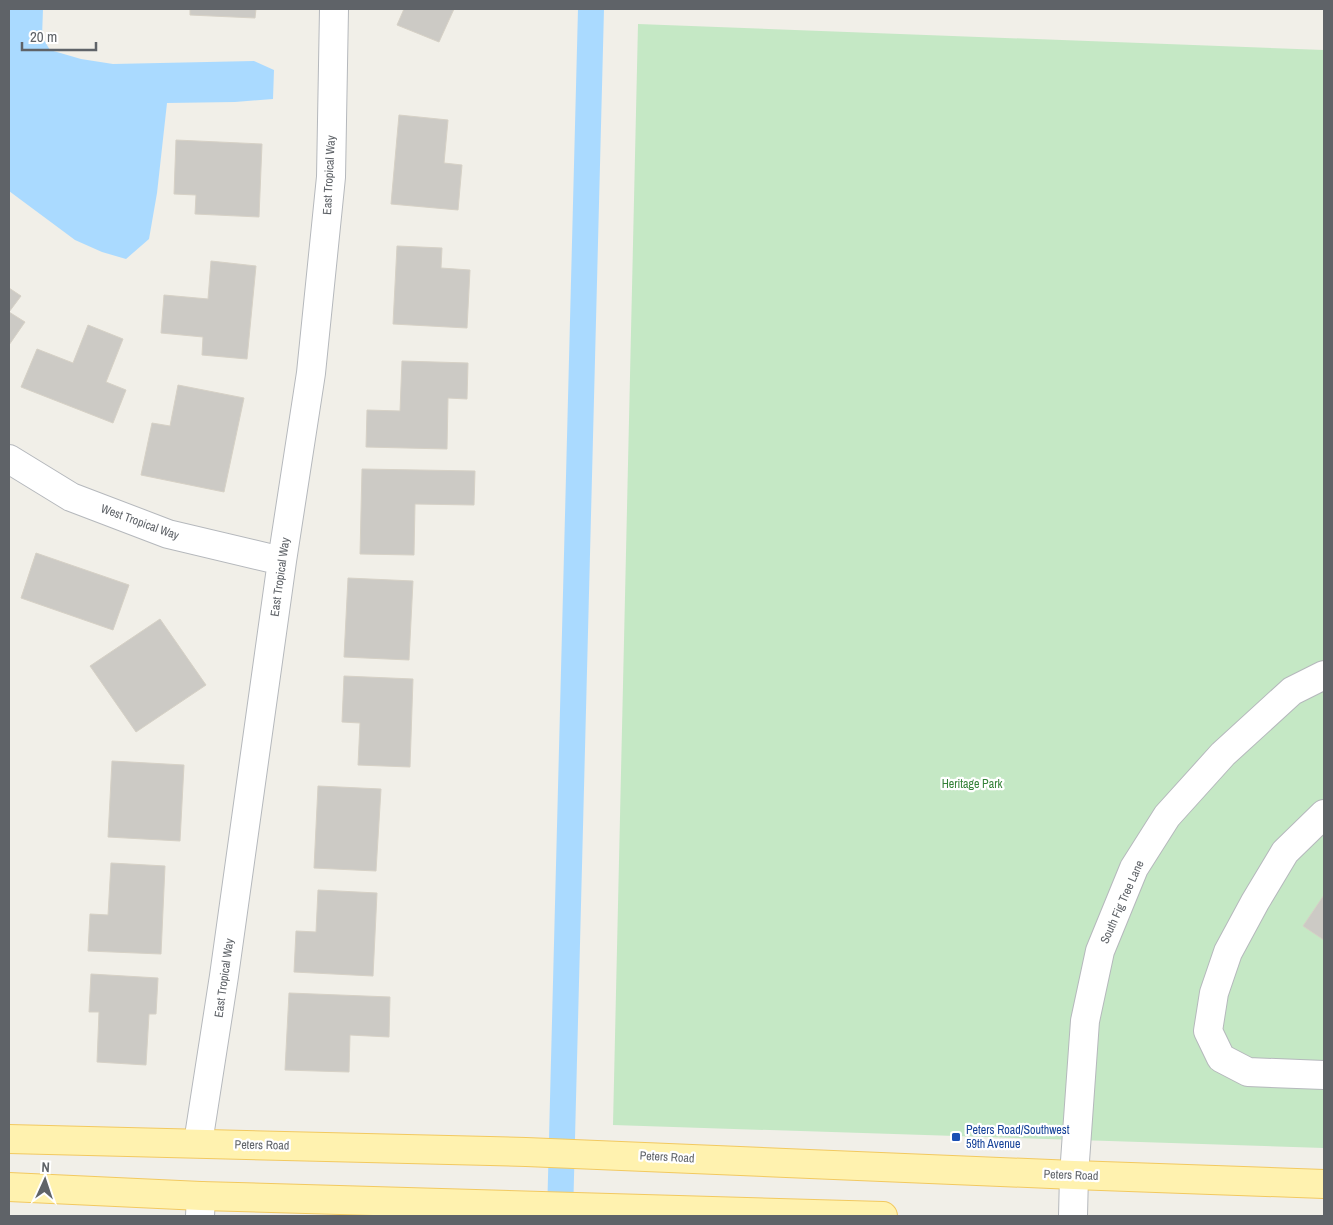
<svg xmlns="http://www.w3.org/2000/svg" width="1333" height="1225" font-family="'Archivo Narrow',sans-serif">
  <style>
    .green { fill: #c5e8c5 }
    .water { fill: #aadaff }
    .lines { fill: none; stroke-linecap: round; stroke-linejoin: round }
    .canal { stroke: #aadaff; stroke-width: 26 }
    .building { fill: #cccac5; stroke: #d6d1c6 }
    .minor-casing { stroke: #b5b8bc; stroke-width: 30 }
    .major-casing { stroke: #f2c960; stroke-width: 30 }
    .minor { stroke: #fff; stroke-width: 28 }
    .major { stroke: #fff2af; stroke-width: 28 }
    .transit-dot { fill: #1a4fb4; stroke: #fff; stroke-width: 2 }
    .labels { text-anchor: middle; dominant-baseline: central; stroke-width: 4.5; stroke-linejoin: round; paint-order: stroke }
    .street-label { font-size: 12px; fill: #5f6368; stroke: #fff }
    .park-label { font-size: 12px; fill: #348238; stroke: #fff }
    .transit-label { font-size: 12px; fill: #164399; stroke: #fff; text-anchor: start }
  </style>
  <rect width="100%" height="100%" fill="#f1efe8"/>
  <path class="green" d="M638 24 1324 50V1148L613 1125Z"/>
  <path class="water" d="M9 9H43L42 37 50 50 81 59 113 64 254 61 274 70 273 99 235 102 167 103 157 193 149 239 126 259 102 252 75 240 9 191Z"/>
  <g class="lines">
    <path class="canal" d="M560 1216 591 9"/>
  </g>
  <path class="building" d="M190 9H256L255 18 190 15Z
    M404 9H454L439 42 397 25Z
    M399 115 448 120 444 163 462 165 458 210 391 204Z
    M176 140 262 144 259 217 195 214 196 195 174 194Z
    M397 246 442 248 441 268 470 270 467 328 393 324Z
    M211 261 256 266 247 359 202 355 203 337 161 333 164 295 208 299Z
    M9 288 21 296 9 312 25 322 9 345Z
    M88 325 123 339 106 382 126 390 113 423 21 387 37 349 73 363Z
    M402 361 468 363 467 399 448 398 447 449 366 447 367 410 400 411Z
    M178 385 244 398 224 492 141 475 152 423 170 426Z
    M362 469 475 471 474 505 415 504 414 555 360 554Z
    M36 553 129 585 113 630 21 598Z
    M348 578 413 581 409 660 344 657Z
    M160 619 206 685 136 732 90 666Z
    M344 676 413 679 410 767 358 765 360 723 342 722Z
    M112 761 184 765 180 841 108 837Z
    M318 786 381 789 376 871 314 868Z
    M111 863 165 866 161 954 88 951 90 914 108 915Z
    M318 890 377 893 373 976 294 972 296 931 316 932Z
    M1324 895V940L1303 926Z
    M91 974 158 978 156 1014H149L146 1065 97 1062 99 1012H89Z
    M289 993 390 997 389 1037 350 1035 349 1072 285 1070Z"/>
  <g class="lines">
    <g class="minor-casing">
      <path id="minor" d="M9 459 71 497 168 534 282 561
        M1324 814 1285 852 1255 902 1228 952 1214 993 1208 1031 1221 1058 1248 1072 1324 1075
        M198 1143 224 976 282 561 311 373 331 177 334 9
        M200 1216 201 1196
        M1073 1216 1074 1175 1085 1021 1100 951 1134 868 1167 816 1223 754 1292 691 1324 675"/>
    </g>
    <g class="major-casing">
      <path id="major" d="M9 1139 526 1152 1074 1175 1324 1184
        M9 1187 201 1196 883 1216"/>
    </g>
    <use href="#minor" class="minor"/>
    <use href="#major" class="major"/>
  </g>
  <rect class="transit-dot" x="951" y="1132" width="10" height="10" rx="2.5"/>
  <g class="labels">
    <g class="street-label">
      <text transform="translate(329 175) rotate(-87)">East Tropical Way</text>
      <text transform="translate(140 522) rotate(20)">West Tropical Way</text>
      <text transform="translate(280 577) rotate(-82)">East Tropical Way</text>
      <text transform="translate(1122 902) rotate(-66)">South Fig Tree Lane</text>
      <text transform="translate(224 978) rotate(-82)">East Tropical Way</text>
      <text transform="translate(262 1145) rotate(1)">Peters Road</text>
      <text transform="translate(667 1157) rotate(3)">Peters Road</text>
      <text transform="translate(1071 1175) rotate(2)">Peters Road</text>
    </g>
    <g class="park-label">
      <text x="972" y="784">Heritage Park</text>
    </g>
    <g class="transit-label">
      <text x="966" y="1130">Peters Road/Southwest<tspan x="966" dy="14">59th Avenue</tspan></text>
    </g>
  </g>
  <rect width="1333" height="1225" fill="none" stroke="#5f6368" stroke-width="20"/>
  <g transform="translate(45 1180) rotate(3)" stroke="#ffffff" stroke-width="4" paint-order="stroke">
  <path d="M0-4L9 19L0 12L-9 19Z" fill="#5f6368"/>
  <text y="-8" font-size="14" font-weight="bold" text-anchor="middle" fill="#5f6368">N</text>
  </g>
  <path d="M22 42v8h74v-8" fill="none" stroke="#5f6368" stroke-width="2.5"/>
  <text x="30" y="42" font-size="15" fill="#5f6368" stroke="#ffffff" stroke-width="4" paint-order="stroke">20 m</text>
</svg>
